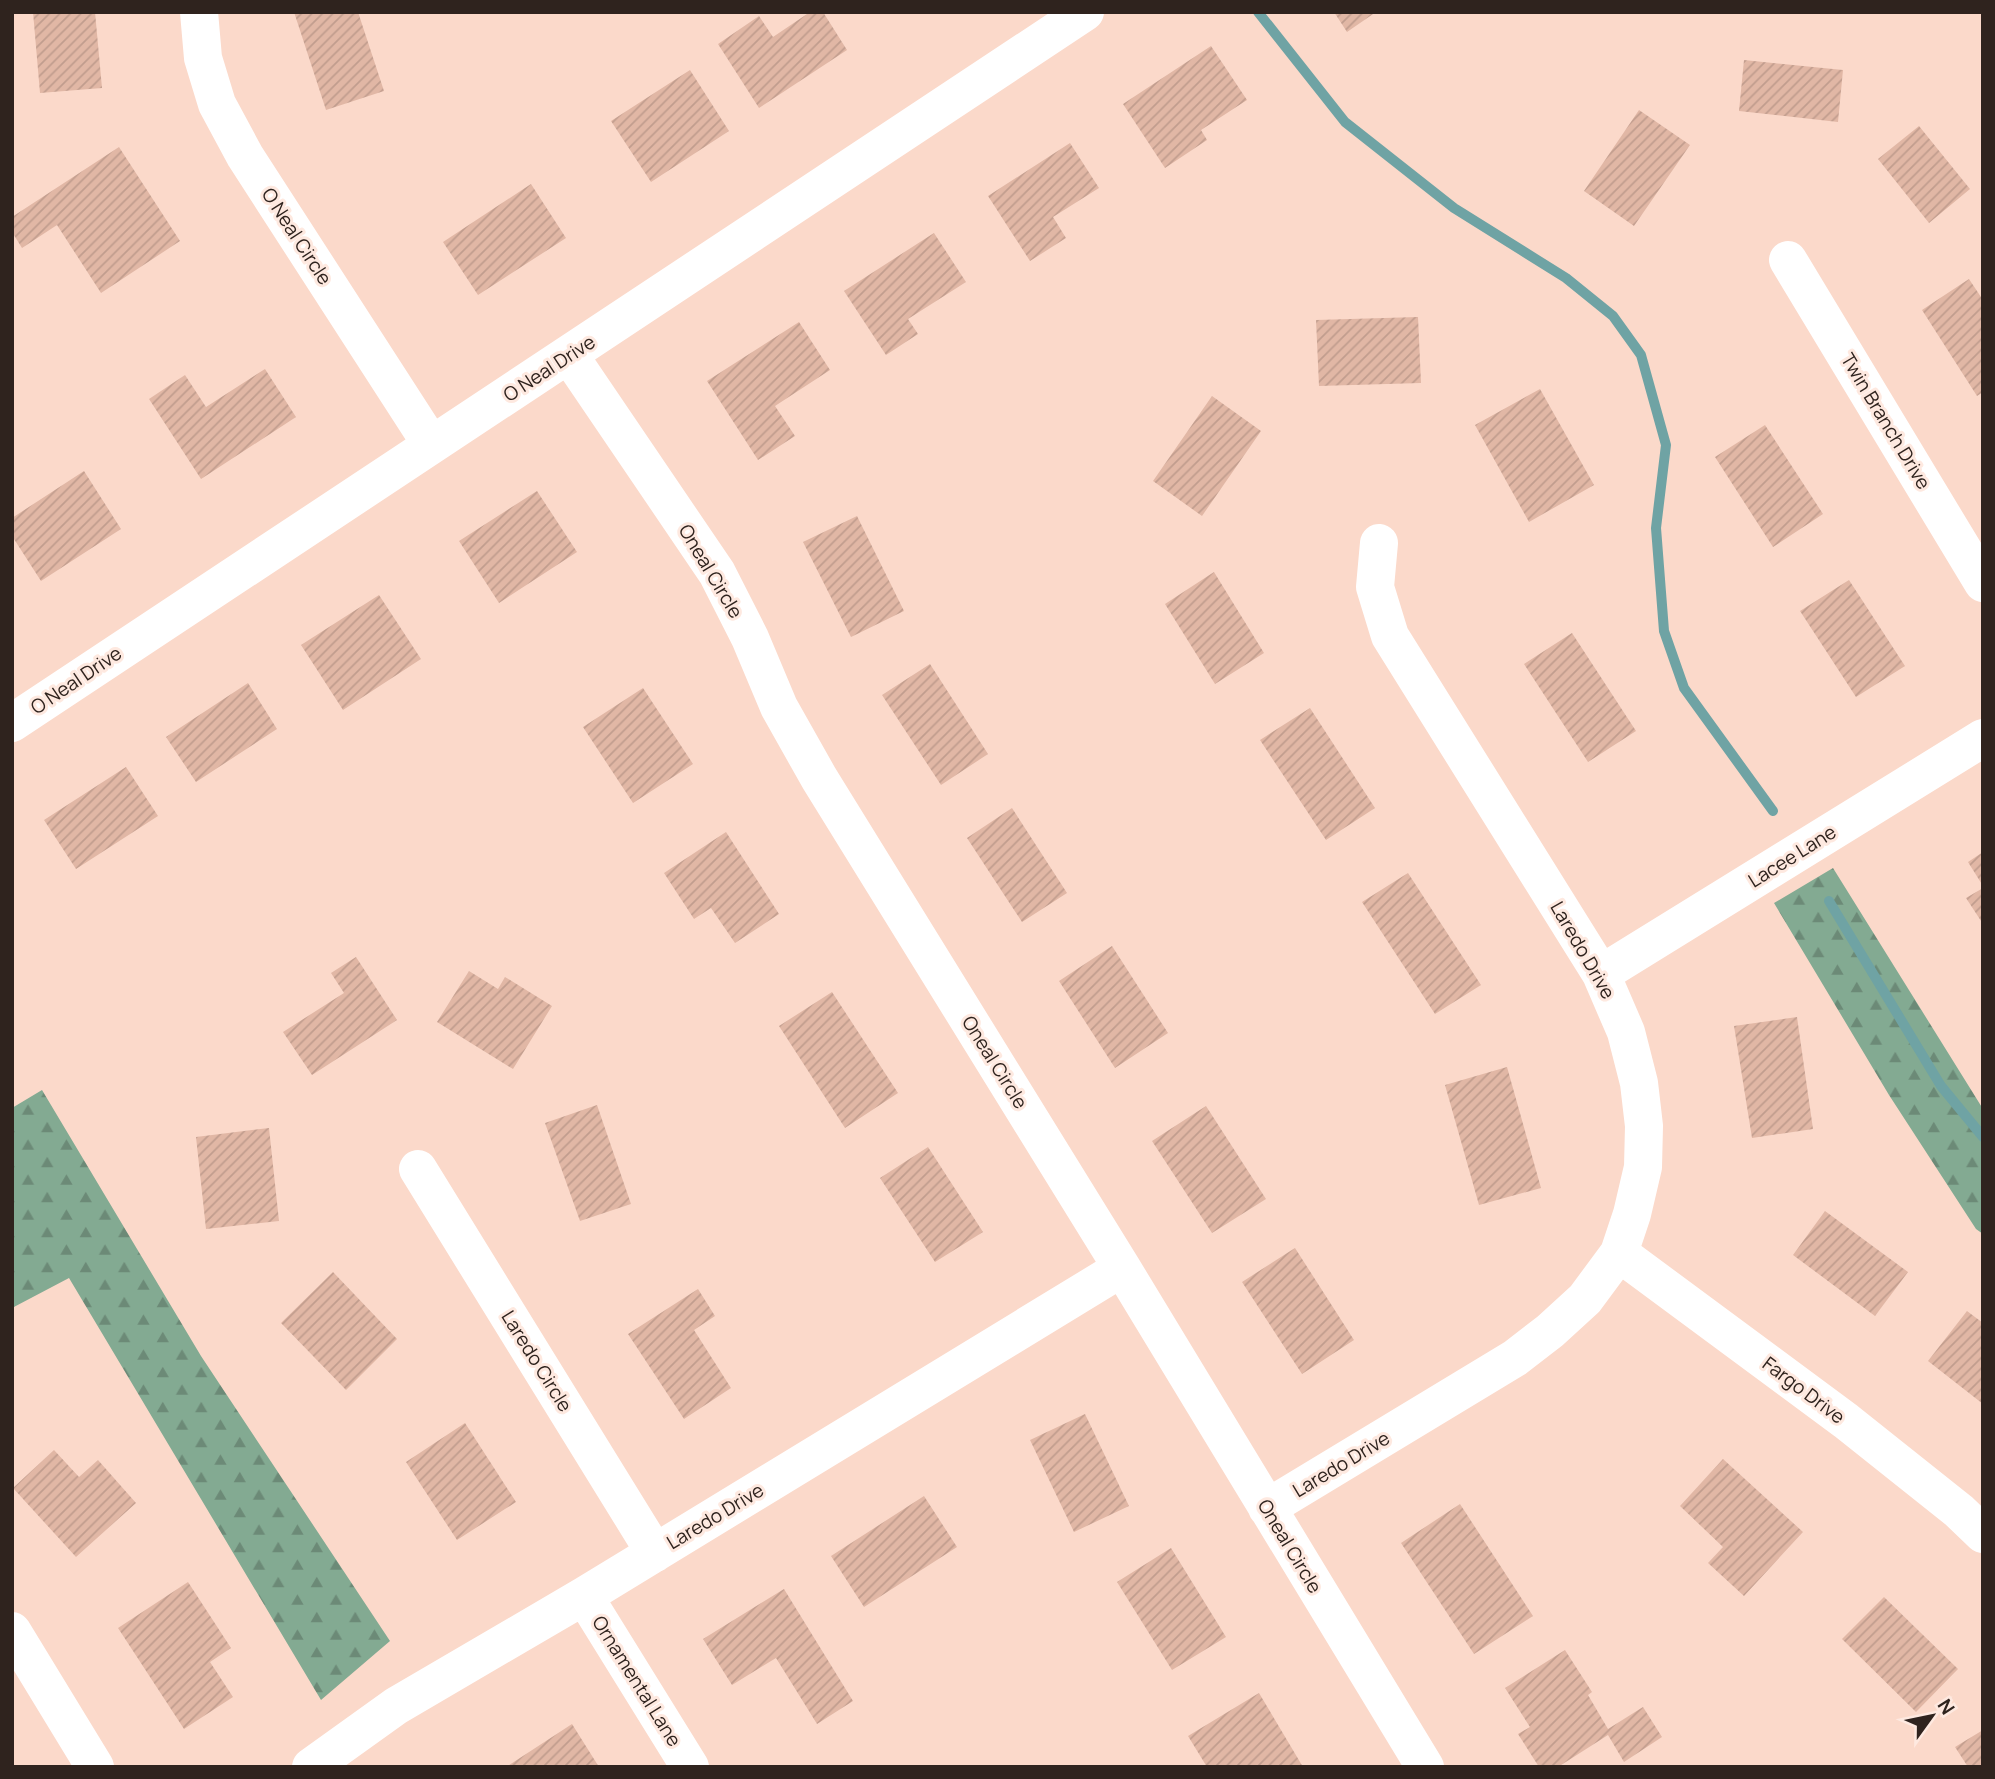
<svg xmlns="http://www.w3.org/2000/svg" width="1995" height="1779" font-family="Manrope,sans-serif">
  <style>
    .forest { fill: url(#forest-firs) }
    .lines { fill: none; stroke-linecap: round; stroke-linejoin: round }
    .stream { stroke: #6fa3a4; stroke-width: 10 }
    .building { fill: url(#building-hatch) }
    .minor { stroke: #fff; stroke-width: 38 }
    .labels { text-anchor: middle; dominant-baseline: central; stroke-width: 6; stroke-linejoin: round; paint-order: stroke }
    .street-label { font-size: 19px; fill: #2f231e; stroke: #fee9e0 }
  </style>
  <defs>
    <pattern id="forest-firs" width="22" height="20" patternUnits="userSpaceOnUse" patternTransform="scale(1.75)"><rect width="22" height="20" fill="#83aa92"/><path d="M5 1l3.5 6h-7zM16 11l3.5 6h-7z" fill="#6c8a77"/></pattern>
    <pattern id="building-hatch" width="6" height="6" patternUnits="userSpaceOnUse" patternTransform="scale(1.75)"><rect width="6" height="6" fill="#e1b7a5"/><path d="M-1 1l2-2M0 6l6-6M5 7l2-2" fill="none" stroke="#c19d8e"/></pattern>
  </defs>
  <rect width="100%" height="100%" fill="#fbd9ca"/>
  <path class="forest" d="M1833 868 1983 1109V1234L1976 1229 1889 1095 1774 903Z
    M42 1090 201 1356 390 1641 321 1700 69 1278 12 1308V1108Z"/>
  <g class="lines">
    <path class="stream" d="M1258 12 1345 122 1454 208 1566 278 1613 316 1641 355 1666 445 1656 528 1664 631 1684 688 1773 811
      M1829 901 1941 1086 1983 1137"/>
  </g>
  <path class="building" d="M33 12H95L102 88 40 93Z
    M294 12H358L384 91 326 110Z
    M810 12H823L847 50 759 108 718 44 759 16 773 37Z
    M1334 12H1376L1347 32Z
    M1211 46 1247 100 1201 130 1207 140 1165 168 1123 104Z
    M1744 60 1843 70 1838 122 1739 111Z
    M690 70 729 131 651 182 611 121Z
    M1639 110 1690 145 1634 226 1584 191Z
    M1919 126 1970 189 1929 223 1878 159Z
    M1070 143 1099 188 1053 217 1066 238 1030 261 988 196Z
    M119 147 180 241 101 293 57 225 22 248 12 232V217Z
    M531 184 566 238 478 295 443 242Z
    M934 233 966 282 908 319 918 334 886 355 844 291Z
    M1969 279 1983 300V392L1977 396 1922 310Z
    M1418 317 1421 383 1319 386 1316 320Z
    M799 322 830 370 775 406 795 436 758 460 707 381Z
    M265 369 296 417 201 479 149 399 185 375 206 407Z
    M1540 389 1594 485 1529 522 1475 425Z
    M1212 396 1261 431 1202 516 1153 481Z
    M1765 425 1823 514 1773 547 1715 457Z
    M84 471 121 529 41 581 12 536V518Z
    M537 491 577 552 499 603 459 541Z
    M857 516 904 611 851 637 803 542Z
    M1214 572 1264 653 1215 684 1165 604Z
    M1849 580 1905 666 1856 697 1800 611Z
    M379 595 421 659 343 710 301 645Z
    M1572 633 1636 731 1588 762 1524 664Z
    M930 664 988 754 941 785 882 695Z
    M248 683 277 729 196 782 166 737Z
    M643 688 693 764 633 803 583 727Z
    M1310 708 1375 808 1326 840 1260 740Z
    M126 767 158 816 76 869 44 820Z
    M1012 808 1067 893 1022 922 967 838Z
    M726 832 779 914 735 943 711 908 694 919 664 873Z
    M1983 852V886L1968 862Z
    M1408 873 1481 985 1435 1014 1362 902Z
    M1983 888V924L1966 898Z
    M1112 946 1168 1033 1115 1068 1059 981Z
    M356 957 397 1020 312 1075 283 1032 344 993 331 973Z
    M469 971 498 989 505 977 552 1006 513 1069 437 1022Z
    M832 992 898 1093 845 1128 779 1026Z
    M1797 1017 1813 1129 1752 1138 1734 1026Z
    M1507 1067 1541 1188 1479 1205 1445 1085Z
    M597 1105 631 1204 580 1221 545 1123Z
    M1206 1106 1266 1199 1212 1233 1152 1141Z
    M269 1128 279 1221 206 1229 196 1137Z
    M928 1147 983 1232 935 1262 880 1178Z
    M1825 1211 1908 1272 1875 1316 1793 1255Z
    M1295 1248 1354 1340 1302 1374 1242 1282Z
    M333 1272 397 1339 346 1390 281 1323Z
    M698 1289 715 1316 694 1330 731 1388 684 1419 628 1334Z
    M1967 1311 1983 1323V1404L1928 1361Z
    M1085 1414 1129 1506 1074 1532 1030 1440Z
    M465 1423 516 1502 457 1540 406 1462Z
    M54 1450 79 1477 98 1460 136 1503 76 1557 13 1488Z
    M1723 1459 1803 1532 1744 1596 1708 1563 1723 1547 1680 1506Z
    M924 1496 957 1547 864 1607 831 1556Z
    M1460 1504 1533 1616 1474 1654 1401 1543Z
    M1171 1548 1226 1637 1172 1670 1117 1582Z
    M188 1582 231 1648 210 1662 233 1697 184 1729 118 1628Z
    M784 1589 853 1701 817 1724 776 1658 732 1685 703 1639Z
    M1884 1597 1958 1669 1916 1712 1842 1639Z
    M1565 1650 1592 1692 1588 1695 1608 1729 1643 1707 1662 1737 1624 1762 1608 1735 1558 1767H1539L1518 1734 1530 1727 1505 1688Z
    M1259 1693 1303 1767H1230L1229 1765 1227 1767H1207L1188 1736Z
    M572 1724 599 1767H506Z
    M1983 1730V1767H1968L1955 1747Z"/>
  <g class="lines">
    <path class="minor" d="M199 12 203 58 217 104 245 156 431 444
      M1788 260 1983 583
      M569 355 717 573 750 638 779 707 819 778 1122 1268 1425 1767
      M12 723 1085 12
      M1601 974 1983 738
      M418 1169 655 1553
      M1619 1253 1846 1421 1959 1511 1983 1534
      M1267 1508 1515 1358 1550 1331 1585 1299 1619 1253 1632 1214 1643 1167 1644 1126 1639 1083 1626 1032 1601 974 1390 636 1375 587 1379 543
      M584 1596 690 1767
      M12 1631 95 1767
      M311 1767 396 1706 584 1596 1122 1268"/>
  </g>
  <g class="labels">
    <g class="street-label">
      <text transform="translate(297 236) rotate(57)">O Neal Circle</text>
      <text transform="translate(549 368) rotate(-33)">O Neal Drive</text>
      <text transform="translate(1886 421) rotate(59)">Twin Branch Drive</text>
      <text transform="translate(711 571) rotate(59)">Oneal Circle</text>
      <text transform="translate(76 680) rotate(-34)">O Neal Drive</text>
      <text transform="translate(1792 856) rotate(-32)">Lacee Lane</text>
      <text transform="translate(1583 950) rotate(60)">Laredo Drive</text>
      <text transform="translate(995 1062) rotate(58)">Oneal Circle</text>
      <text transform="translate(537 1361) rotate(58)">Laredo Circle</text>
      <text transform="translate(1804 1390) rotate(37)">Fargo Drive</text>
      <text transform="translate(1341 1464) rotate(-31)">Laredo Drive</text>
      <text transform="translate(715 1516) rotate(-31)">Laredo Drive</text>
      <text transform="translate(1290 1546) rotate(59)">Oneal Circle</text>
      <text transform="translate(637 1681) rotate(58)">Ornamental Lane</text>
    </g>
  </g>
  <rect width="1995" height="1779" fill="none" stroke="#2f231e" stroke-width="28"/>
  <g transform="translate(1932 1716) rotate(57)" stroke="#fee9e0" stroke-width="5" paint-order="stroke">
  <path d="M0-5L12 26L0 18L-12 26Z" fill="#2f231e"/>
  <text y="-10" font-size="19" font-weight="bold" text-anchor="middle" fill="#2f231e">N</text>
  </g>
</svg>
